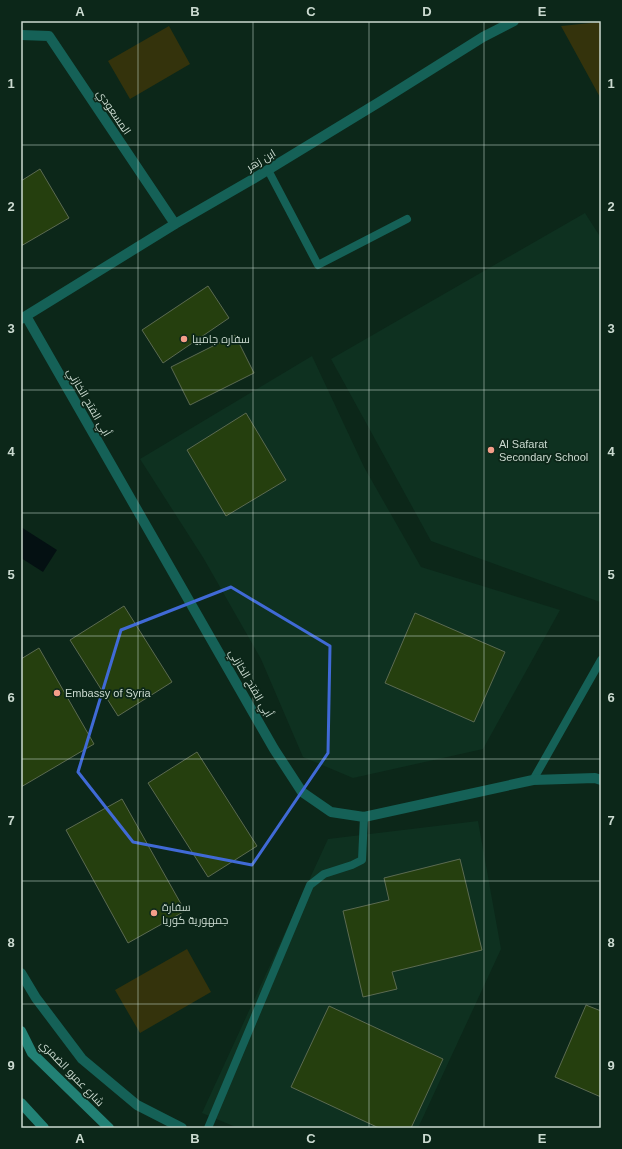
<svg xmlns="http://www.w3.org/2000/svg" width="622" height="1149" font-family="Helvetica,Cairo,sans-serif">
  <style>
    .built { fill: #0e3120 }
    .green { fill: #34330c }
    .water { fill: #041012 }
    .building { fill: #253f0e; stroke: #5b6a51 }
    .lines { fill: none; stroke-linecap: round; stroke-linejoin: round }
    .lane { stroke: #156157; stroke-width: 8 }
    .street { stroke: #156157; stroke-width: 10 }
    .secondary { stroke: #228175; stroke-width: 10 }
    .marked { fill: none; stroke: #406ad6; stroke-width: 3; stroke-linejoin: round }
    .grid { fill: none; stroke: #cbdad0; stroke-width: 1; stroke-opacity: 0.55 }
    .poi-dot { fill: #f49e89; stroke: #0c2719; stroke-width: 1.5 }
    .labels { text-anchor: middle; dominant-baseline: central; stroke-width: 3.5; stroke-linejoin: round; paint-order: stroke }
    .street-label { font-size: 11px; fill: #cbdad0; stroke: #0c2719 }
    .poi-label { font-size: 11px; fill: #cbdad0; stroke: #0c2719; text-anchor: start }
    .neatline { fill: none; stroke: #cbdad0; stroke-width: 1.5 }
    .grid-label { font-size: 13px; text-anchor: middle; font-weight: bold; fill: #cbdad0 }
  </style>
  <rect width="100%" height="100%" fill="#0c2719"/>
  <path class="built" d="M585 213 601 238V601L600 602 431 541 331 359Z
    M312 356 364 467 421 567 560 610 483 749 353 778 303 757 261 659 204 559 140 459Z
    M478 821 501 949 418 1128H238L202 1113 328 839Z"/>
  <path class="green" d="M601 22V99L561 26Z
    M169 26 190 64 130 99 108 61Z
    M187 949 211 992 140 1033 115 990Z"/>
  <path class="water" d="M21 527 57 550 43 572 21 558Z"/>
  <path class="building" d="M40 169 69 218 21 246V181Z
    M208 286 229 318 163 363 142 330Z
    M235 335 254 373 190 405 171 367Z
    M246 413 286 480 226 516 187 450Z
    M124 606 172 682 118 716 70 640Z
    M415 613 505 652 474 722 385 683Z
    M39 648 94 744 21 787V659Z
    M197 752 257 846 208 877 148 783Z
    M122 799 185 911 128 943 66 830Z
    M460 859 482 950 392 972 397 989 363 997 343 911 389 900 384 878Z
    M586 1005 601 1011V1097L555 1077Z
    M329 1006 443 1059 411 1128H379L291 1087Z"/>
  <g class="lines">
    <path class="lane" d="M268 170 318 265 407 219
      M533 780 601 660
      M208 1128 310 885 324 874 352 865 362 860 364 817"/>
    <path class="street" d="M21 35 49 36 175 224
      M26 316 274 749 302 792 331 812 364 817 533 780 595 778 601 780
      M21 319 175 224 253 179 381 101 483 37 514 21
      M21 973 36 998 82 1059 137 1105 182 1128"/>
    <path class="secondary" d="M21 1031 32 1053 109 1128
      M21 1103 44 1128"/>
  </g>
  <path class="marked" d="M231 587 330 646 328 753 252 865 133 842 78 772 121 630Z"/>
  <path class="grid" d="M138 21V1128M253 21V1128M369 21V1128M484 21V1128M21 145H601M21 268H601M21 390H601M21 513H601M21 636H601M21 759H601M21 881H601M21 1004H601"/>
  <g class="poi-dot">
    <circle cx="184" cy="339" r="4"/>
    <circle cx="491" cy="450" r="4"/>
    <circle cx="57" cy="693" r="4"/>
    <circle cx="154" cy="913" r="4"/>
  </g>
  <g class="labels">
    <g class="street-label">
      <text transform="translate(114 112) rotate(56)">المسعودي</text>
      <text transform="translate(261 160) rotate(-31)">ابن زهر</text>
      <text transform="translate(89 402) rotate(60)">أبي الفتح الخازني</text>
      <text transform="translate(251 683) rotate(60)">أبي الفتح الخازني</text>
      <text transform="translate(72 1073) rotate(46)">شارع عمرو الضمري</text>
    </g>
    <g class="poi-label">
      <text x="192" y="339">سفاره جامبيا</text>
      <text x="499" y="444">Al Safarat<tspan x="499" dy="13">Secondary School</tspan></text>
      <text x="65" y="693">Embassy of Syria</text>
      <text x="162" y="907">سفارة<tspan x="162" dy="13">جمهورية كوريا</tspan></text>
    </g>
  </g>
  <rect width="622" height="1149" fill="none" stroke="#0c2719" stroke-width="44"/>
  <rect x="22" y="22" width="578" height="1105" class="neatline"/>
  <g class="grid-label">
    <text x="80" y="16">A</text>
    <text x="195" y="16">B</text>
    <text x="311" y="16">C</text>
    <text x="427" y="16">D</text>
    <text x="542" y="16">E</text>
    <text x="11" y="88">1</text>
    <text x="611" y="88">1</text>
    <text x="11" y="211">2</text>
    <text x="611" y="211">2</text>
    <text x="11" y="333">3</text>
    <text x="611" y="333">3</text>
    <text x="11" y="456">4</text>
    <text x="611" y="456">4</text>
    <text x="11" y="579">5</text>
    <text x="611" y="579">5</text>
    <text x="11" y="702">6</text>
    <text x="611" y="702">6</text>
    <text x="11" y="825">7</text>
    <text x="611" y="825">7</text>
    <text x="11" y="947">8</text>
    <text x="611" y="947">8</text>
    <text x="11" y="1070">9</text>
    <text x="611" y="1070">9</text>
    <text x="80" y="1143">A</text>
    <text x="195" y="1143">B</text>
    <text x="311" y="1143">C</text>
    <text x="427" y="1143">D</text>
    <text x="542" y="1143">E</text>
  </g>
</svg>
